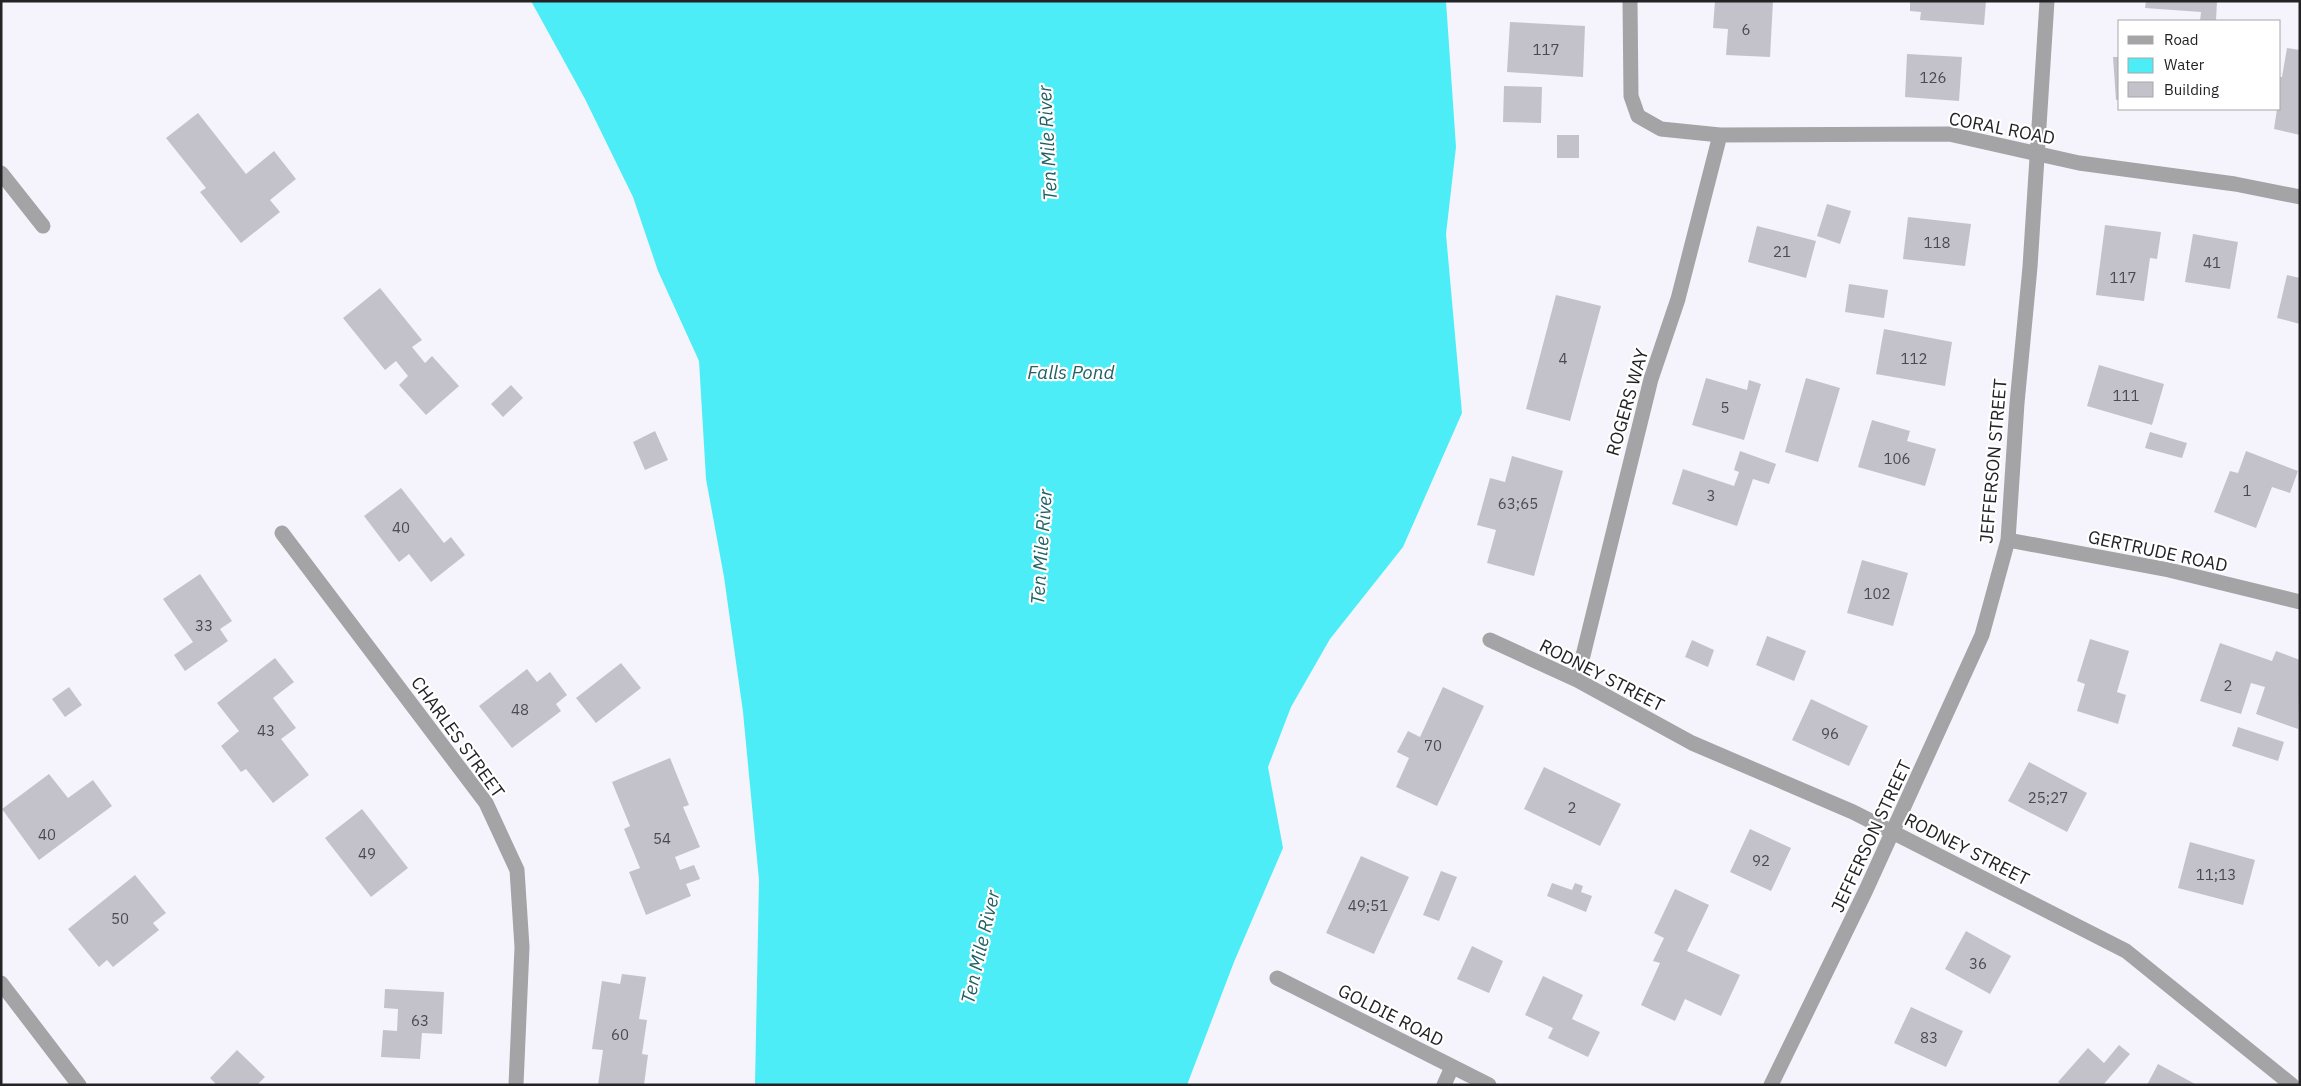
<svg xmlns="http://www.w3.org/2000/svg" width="2301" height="1086" font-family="'IBM Plex Sans',sans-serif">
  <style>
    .water { fill: #4dedf7 }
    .building { fill: #c3c2ca }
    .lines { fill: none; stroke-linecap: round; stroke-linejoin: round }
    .minor { stroke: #a4a3a6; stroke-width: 15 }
    .labels { text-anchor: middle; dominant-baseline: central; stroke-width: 4.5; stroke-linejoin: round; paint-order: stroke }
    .number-label { font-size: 15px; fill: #4b4b4f }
    .street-label { font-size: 18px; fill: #232326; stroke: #fff }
    .water-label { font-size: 19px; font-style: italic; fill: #216165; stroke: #fff }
  </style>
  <rect width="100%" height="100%" fill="#f5f4fc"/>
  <path class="water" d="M531 1H1446L1456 147 1446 234 1462 413 1403 547 1330 639 1291 707 1268 767 1283 848 1234 962 1187 1085H755L759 880 743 712 724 577 706 479 699 361 658 271 633 197 585 99Z"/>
  <path class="building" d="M1715 1H1773L1770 57 1726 55 1728 29 1713 28Z
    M1910 1H1986L1984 25 1920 20 1921 12 1910 11Z
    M2146 1H2217L2216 21H2200L2201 12 2145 8Z
    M1510 22 1585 26 1583 77 1507 72Z
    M2287 48 2300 50V135L2274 129 2277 109H2280V77H2282Z
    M1907 54 1962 57 1959 101 1905 97Z
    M2113 57H2120V100H2116Z
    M1504 86 1542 87 1541 123 1503 122Z
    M198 113 246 174 274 151 296 179 270 200 280 212 241 243 200 192 206 188 166 138Z
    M1557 135H1579V158H1557Z
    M1827 204 1851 211 1840 244 1817 236Z
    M1908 217 1971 224 1965 266 1903 259Z
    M2105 225 2161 232 2157 259 2150 258 2144 301 2096 295Z
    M1757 226 1816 241 1806 278 1748 262Z
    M2193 234 2238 242 2230 289 2185 282Z
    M2287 275 2300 278V324L2277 318Z
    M1849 284 1888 290 1884 318 1845 312Z
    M380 288 422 340 412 347 425 363 432 356 459 386 426 415 399 385 408 376 396 361 385 370 343 318Z
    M1556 295 1601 306 1570 421 1526 409Z
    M1884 329 1952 342 1945 386 1876 374Z
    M2099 365 2164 384 2152 425 2087 406Z
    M1706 378 1747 390 1749 380 1761 384 1744 440 1692 425Z
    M1806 378 1840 388 1818 462 1785 452Z
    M511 385 523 398 503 417 491 404Z
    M1872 420 1910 431 1907 441 1936 449 1925 486 1858 467Z
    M655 431 668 460 645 470 633 442Z
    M2150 432 2187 443 2182 458 2145 448Z
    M1740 451 1776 464 1769 484 1753 479 1737 526 1672 504 1683 469 1734 486 1739 472 1734 470Z
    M2246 451 2298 471 2290 493 2272 487 2256 528 2214 512 2230 471 2238 473Z
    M1512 456 1563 471 1534 576 1487 563 1496 530 1477 525 1490 478 1505 482Z
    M401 488 444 543 451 537 465 555 431 582 409 554 399 562 364 516Z
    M1862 560 1908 573 1893 626 1847 613Z
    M200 574 232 621 220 629 228 641 185 671 174 655 193 642 163 599Z
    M1767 636 1806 651 1794 681 1756 665Z
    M2090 639 2129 651 2117 692 2126 695 2118 724 2077 711 2085 684 2077 681Z
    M1692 640 1714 650 1708 667 1685 657Z
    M2220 643 2272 661 2276 651 2300 660 2298 729 2256 714 2265 687 2251 683 2241 714 2200 701Z
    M275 658 294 682 273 698 296 728 281 739 309 775 273 803 246 769 241 772 221 746 239 731 217 703Z
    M621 663 641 688 596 723 576 698Z
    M527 669 537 682 550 672 567 695 556 704 561 711 512 748 479 706Z
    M69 687 82 705 65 717 52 699Z
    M1443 687 1484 706 1437 806 1396 787 1409 758 1397 752 1408 731 1420 737Z
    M1811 699 1868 726 1849 766 1792 740Z
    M2238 727 2284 742 2278 761 2232 746Z
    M670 758 689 805 683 807 700 847 675 857 680 870 694 865 700 879 686 884 691 896 646 915 629 872 640 868 624 829 630 826 612 782Z
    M2029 762 2087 793 2067 832 2008 801Z
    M1544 767 1621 804 1600 846 1524 809Z
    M49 774 68 798 93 780 112 806 39 860 2 809Z
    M362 809 408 868 371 897 325 838Z
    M1750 829 1791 848 1771 891 1730 872Z
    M2190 842 2255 860 2243 905 2178 888Z
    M1361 856 1409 877 1374 954 1326 933Z
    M1441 871 1457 877 1439 921 1423 915Z
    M135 875 166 913 153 923 159 930 113 967 107 960 99 967 68 929Z
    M1552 883 1572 890 1575 883 1583 886 1581 892 1592 896 1586 912 1547 896Z
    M1675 889 1709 905 1687 951 1740 975 1721 1016 1685 999 1675 1021 1641 1005 1660 963 1653 961 1664 938 1654 933Z
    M1966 931 2011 956 1990 994 1945 969Z
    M1472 946 1503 961 1489 993 1457 979Z
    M622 974 646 977 639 1019 647 1020 642 1054 648 1055 644 1085H598L603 1050 592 1049 602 981 620 984Z
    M1543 976 1583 995 1572 1019 1600 1032 1588 1057 1548 1038 1553 1028 1525 1015Z
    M385 989 444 992 442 1034 422 1033 420 1059 381 1057 383 1030 397 1031 398 1009 384 1008Z
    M1911 1007 1963 1031 1946 1067 1894 1043Z
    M2119 1045 2130 1054 2103 1085H2062L2058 1082 2088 1048 2104 1063Z
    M237 1050 265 1077 257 1085H217L210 1078Z
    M2158 1064 2197 1085H2147Z"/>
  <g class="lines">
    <path class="minor" d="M1630 1 1631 96 1638 116 1661 129 1720 135 1949 134 2079 163 2235 184 2300 197
      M1 173 43 226
      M282 533 486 803 517 870 522 947 516 1085
      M2008 540 2169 570 2300 602
      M1490 640 1577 680 1692 743 1853 812 2126 951 2292 1085
      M1577 680 1651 379 1678 299 1720 135
      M1277 978 1489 1085
      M1 983 79 1085
      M1444 1085 1452 1067
      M1771 1085 1866 890 1982 635 2008 540 2017 403 2030 267 2047 1"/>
  </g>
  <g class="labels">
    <g class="number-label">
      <text x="1746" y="29">6</text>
      <text x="1546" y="49">117</text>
      <text x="1933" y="77">126</text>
      <text x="1937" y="242">118</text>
      <text x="1782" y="251">21</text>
      <text x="2212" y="262">41</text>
      <text x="2123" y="277">117</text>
      <text x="1563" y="358">4</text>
      <text x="1914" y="358">112</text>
      <text x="2126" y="395">111</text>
      <text x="1725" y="407">5</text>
      <text x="1897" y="458">106</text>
      <text x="2247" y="490">1</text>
      <text x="1711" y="495">3</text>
      <text x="1518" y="503">63;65</text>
      <text x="401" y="527">40</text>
      <text x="1877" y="593">102</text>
      <text x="204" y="625">33</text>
      <text x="2228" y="685">2</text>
      <text x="520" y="709">48</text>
      <text x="266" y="730">43</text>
      <text x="1830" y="733">96</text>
      <text x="1433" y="745">70</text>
      <text x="2048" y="797">25;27</text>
      <text x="1572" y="807">2</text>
      <text x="47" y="834">40</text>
      <text x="662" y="838">54</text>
      <text x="367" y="853">49</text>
      <text x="1761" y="860">92</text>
      <text x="2216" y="874">11;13</text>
      <text x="1368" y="905">49;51</text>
      <text x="120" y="918">50</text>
      <text x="1978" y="963">36</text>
      <text x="420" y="1020">63</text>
      <text x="620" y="1034">60</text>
      <text x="1929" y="1037">83</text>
    </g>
    <g class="street-label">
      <text transform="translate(2002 128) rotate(11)">CORAL ROAD</text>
      <text transform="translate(1627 402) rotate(-74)">ROGERS WAY</text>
      <text transform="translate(1993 461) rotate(-85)">JEFFERSON STREET</text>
      <text transform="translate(2158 551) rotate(12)">GERTRUDE ROAD</text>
      <text transform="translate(1602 675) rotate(27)">RODNEY STREET</text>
      <text transform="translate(458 737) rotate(54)">CHARLES STREET</text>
      <text transform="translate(1871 836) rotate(-65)">JEFFERSON STREET</text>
      <text transform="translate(1967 849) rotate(27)">RODNEY STREET</text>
      <text transform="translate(1391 1015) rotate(27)">GOLDIE ROAD</text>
    </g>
    <g class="water-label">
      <text transform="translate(1047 143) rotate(-93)">Ten Mile River</text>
      <text x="1071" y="372">Falls Pond</text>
      <text transform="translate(1041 547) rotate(-86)">Ten Mile River</text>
      <text transform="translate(980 947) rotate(-77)">Ten Mile River</text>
    </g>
  </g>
  <rect width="2301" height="1086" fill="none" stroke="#232326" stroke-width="5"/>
  <rect x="2118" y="20" width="162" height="90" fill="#ffffff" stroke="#a7a7a8"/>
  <rect x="2128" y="36" width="25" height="8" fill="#a4a3a6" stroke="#a7a7a8"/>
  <text x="2164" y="45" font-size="15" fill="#232326">Road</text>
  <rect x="2128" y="58" width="25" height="15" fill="#4dedf7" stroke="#a7a7a8"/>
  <text x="2164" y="70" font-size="15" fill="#232326">Water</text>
  <rect x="2128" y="82" width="25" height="15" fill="#c3c2ca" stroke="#a7a7a8"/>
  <text x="2164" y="95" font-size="15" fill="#232326">Building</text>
</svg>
